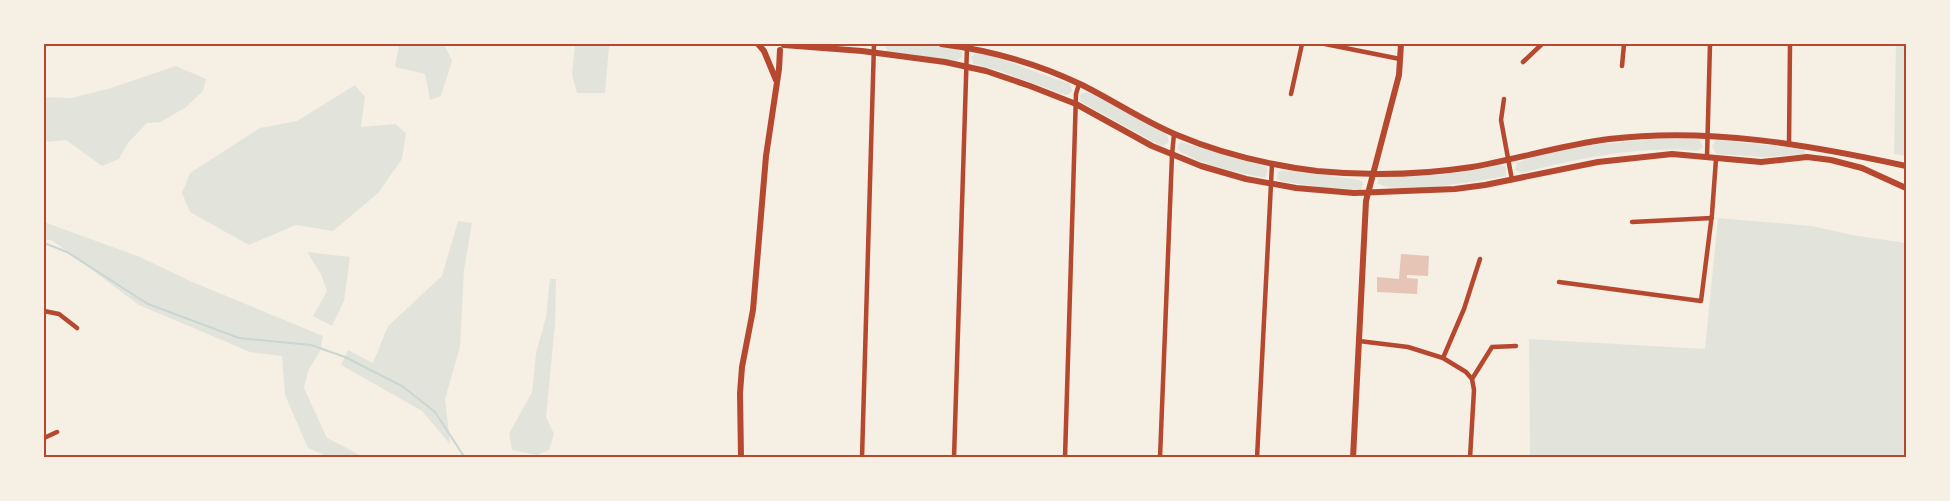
<svg xmlns="http://www.w3.org/2000/svg" width="1950" height="501" font-family="Montserrat,sans-serif">
  <style>
    .green { fill: #e2e4dc }
    .lines { fill: none; stroke-linecap: round; stroke-linejoin: round }
    .stream { stroke: #c9d6d2; stroke-width: 2 }
    .building { fill: #e6c5b7 }
    .minor { stroke: #b5482f; stroke-width: 4.5 }
    .tertiary { stroke: #b5482f; stroke-width: 6 }
    .neatline { fill: none; stroke: #b5482f; stroke-width: 2 }
  </style>
  <rect width="100%" height="100%" fill="#f6efe4"/>
  <path class="green" d="M399 44H444L452 61 441 96 430 100 425 74 395 67Z
    M575 44 609 46 605 93H577L572 75Z
    M885 44H915L957 49 962 52V57L956 61 887 52Z
    M1896 44H1906V156L1894 154Z
    M978 53 998 58 1070 84 1072 91 1068 95H1065L1000 71 973 64 971 56Z
    M176 66 206 79 203 91 185 108 160 122 147 123 128 143 119 159 102 166 66 140 44 142V97L71 98 111 88Z
    M355 85 365 97 361 127 395 124 406 133 402 159 378 193 333 231 296 225 249 245 190 212 182 193 190 173 260 128 297 121Z
    M1090 92 1167 134 1169 142 1163 146 1159 145 1081 102 1080 98 1081 93Z
    M1656 139H1699L1703 147 1697 151C1641 145 1576 159 1522 173L1515 170 1517 163C1558 146 1612 143 1656 139Z
    M1716 140 1805 149V154L1764 157 1716 154 1712 146Z
    M1181 142 1266 167 1268 170 1265 178C1236 172 1203 166 1178 150V145Z
    M1501 165 1506 167V176C1483 180 1393 197 1378 183V179L1382 178 1440 175Z
    M1285 170 1360 180 1364 184 1361 189 1325 188 1280 181 1277 179 1278 172Z
    M1718 218 1812 226 1852 235 1906 243V457H1530L1529 339 1705 349Z
    M458 221 472 223 464 270 460 347 445 399 450 444 422 411 341 365 348 350 373 363 388 326 442 276Z
    M44 222 140 257 190 281 323 336 320 351 308 371 304 388 327 438 364 457H329L308 448 285 395 282 356 250 352 139 305 53 241 44 239Z
    M307 252 350 257 344 301 332 326 313 316 327 291 321 274Z
    M550 279H556L555 324 546 417 554 434 549 450 537 455 512 450 509 434 532 392 536 353 546 317Z"/>
  <g class="lines">
    <path class="stream" d="M44 243 67 252 148 304 239 338 311 345 345 357 402 386 435 412 465 458"/>
  </g>
  <path class="building" d="M1401 254 1429 256 1428 276 1407 275V278L1418 279 1417 294 1377 292V277L1399 279Z"/>
  <g class="lines">
    <path class="minor" d="M1325 44 1400 59
      M1523 62 1542 44
      M1622 66 1624 44
      M1291 94 1302 44
      M1504 99 1501 120 1512 180
      M1789 144 1790 44
      M1707 157 1710 44
      M1632 222 1712 218
      M1559 282 1701 301 1712 214 1716 159
      M44 311 59 314 77 328
      M1359 341 1408 347 1443 358 1466 372 1472 379 1474 390 1470 458
      M1443 358 1464 309 1480 259
      M1472 379 1492 347 1516 346
      M44 438 57 432
      M862 458 874 44
      M954 458 967 47
      M1065 458 1076 94 1079 84
      M1160 458 1172 155 1174 134
      M1257 458 1272 164"/>
    <path class="tertiary" d="M758 44 764 51 776 80
      M941 44C988 50 1036 63 1080 84 1113 100 1143 121 1177 135 1222 154 1269 165 1317 171 1368 176 1420 175 1472 167 1518 159 1562 145 1609 139 1709 127 1809 145 1906 166
      M784 45 862 51 945 62 986 71 1030 86 1076 104 1152 146 1201 166 1246 179 1296 188 1354 193 1455 189 1485 185 1598 162 1672 154 1761 162 1807 157 1831 160 1862 168 1906 188
      M741 458 740 393 742 367 753 310 766 156 779 69 780 50
      M1353 458 1366 201 1399 75 1401 44"/>
  </g>
  <rect width="1950" height="501" fill="none" stroke="#f6efe4" stroke-width="90"/>
  <rect x="45" y="45" width="1860" height="411" class="neatline"/>
</svg>
